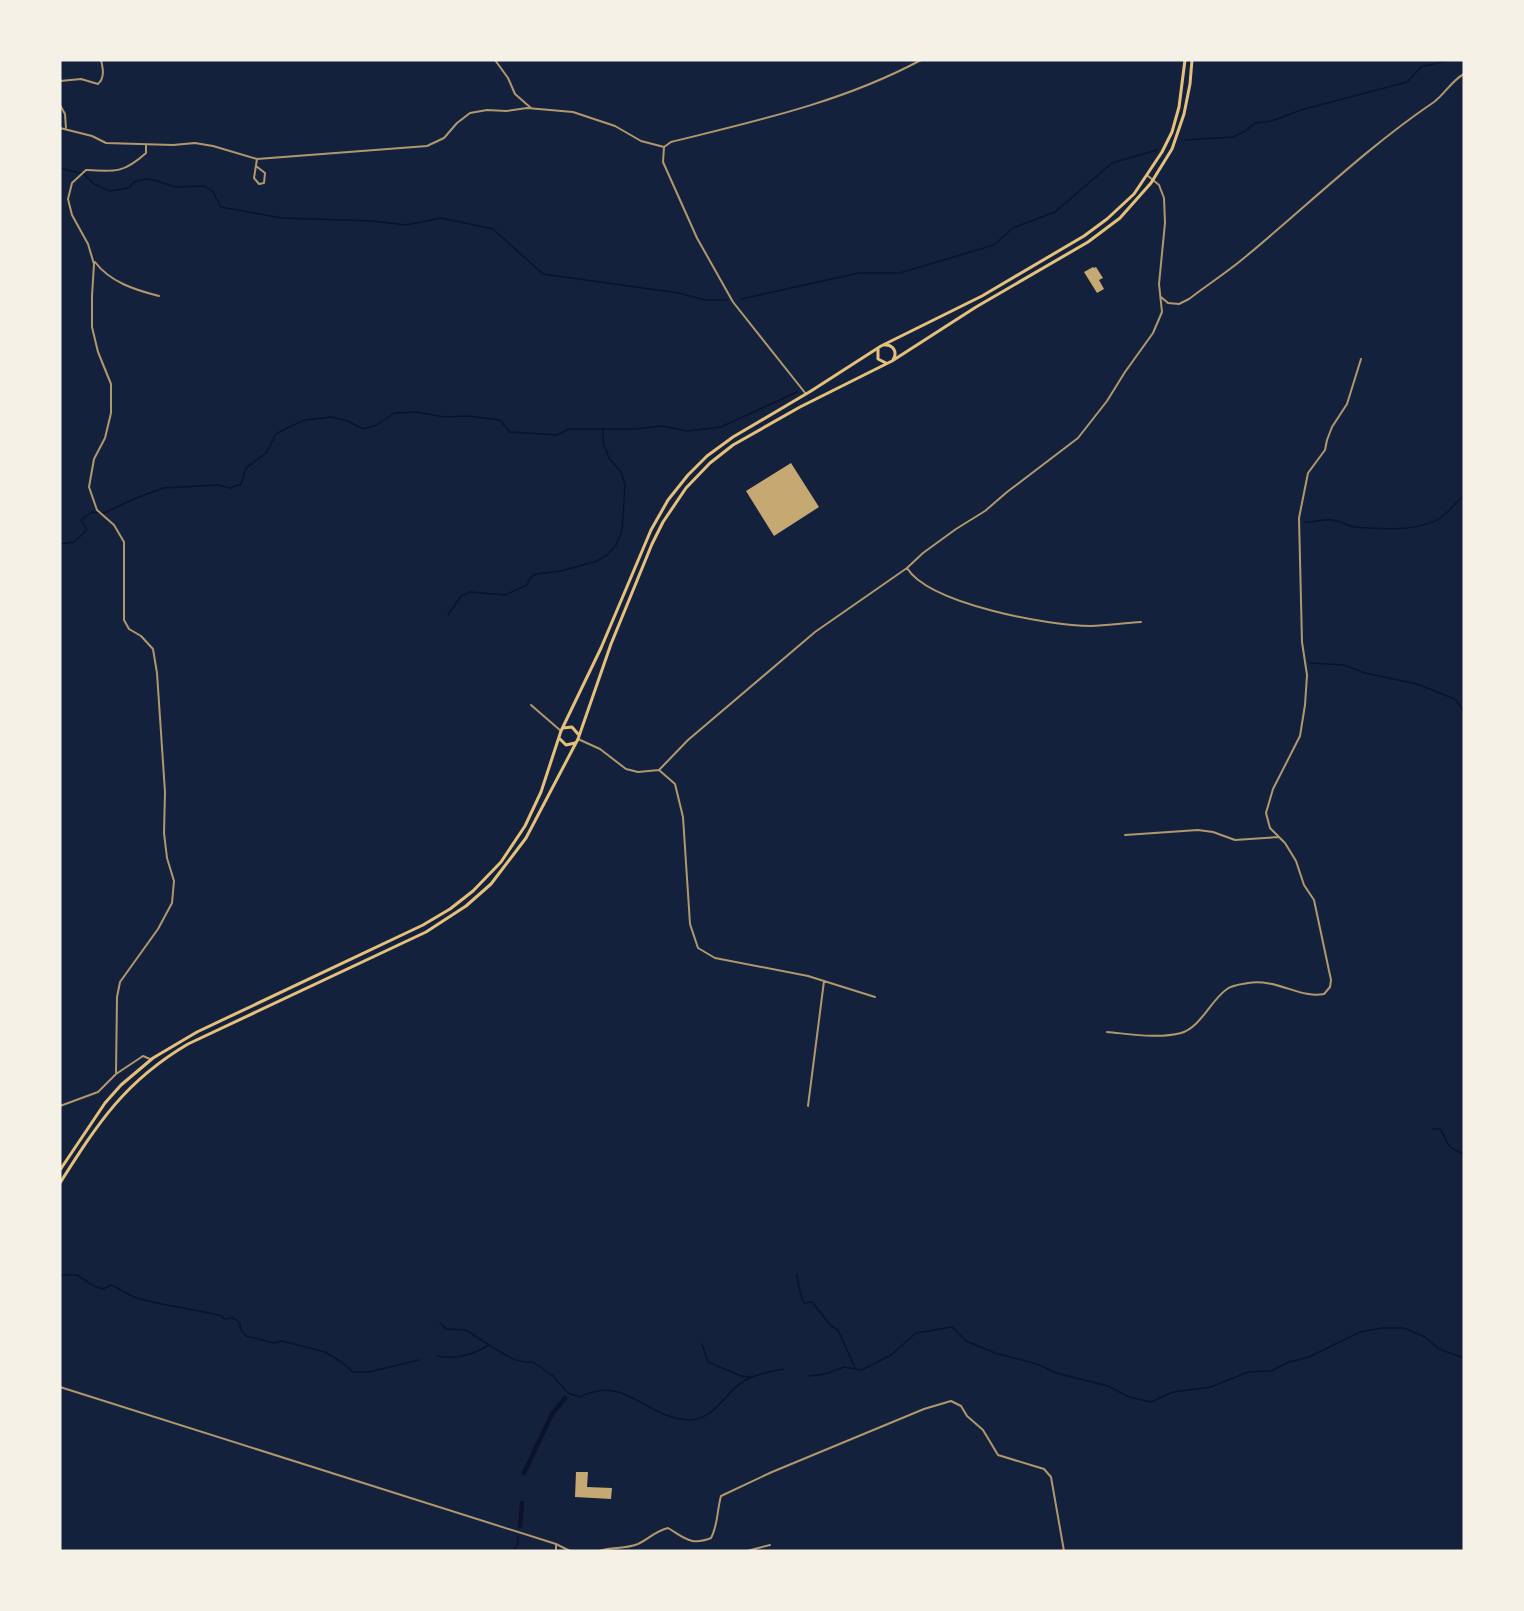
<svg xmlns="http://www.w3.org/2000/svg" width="1524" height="1611" font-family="'Public Sans',sans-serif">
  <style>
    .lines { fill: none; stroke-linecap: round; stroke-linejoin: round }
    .stream { stroke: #0b132b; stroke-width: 1.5 }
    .canal { stroke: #0b132b; stroke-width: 4.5 }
    .building { fill: #c6a872 }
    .minor { stroke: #b1986c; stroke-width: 2 }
    .tertiary { stroke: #b1986c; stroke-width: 2 }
    .secondary { stroke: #e5c07b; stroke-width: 3 }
  </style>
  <rect width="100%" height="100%" fill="#14213d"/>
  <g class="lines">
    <path class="stream" d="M1185 140 1233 137 1244 132 1255 123 1272 121 1301 110 1407 82 1421 67 1450 60
      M60 168 84 174 94 184 110 191 129 188 134 182 145 179 154 180 176 187 204 186 213 192 221 207 282 218 373 221 406 225 441 218 493 229 543 274 679 293 705 300H727
      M741 299 859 273H900L994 245 1013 228 1055 212 1112 163 1157 150
      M1305 522C1314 522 1324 519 1333 520 1341 521 1347 526 1355 527 1379 529 1419 532 1440 518 1449 512 1456 503 1464 495
      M60 544 74 542 87 530 81 520 92 512 104 513 134 499 163 488 218 485 230 488 241 484 246 468 266 453 276 434 289 427 305 420 331 417 348 421 363 429 377 425 394 413 416 412 445 417 468 416 500 420 510 432 557 435 569 429H635L662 426 687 431 721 427 797 392
      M448 615 461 596 470 592 505 595 527 585 531 577 536 574 561 571 597 561 607 555 616 545 622 531 625 485 621 472 609 458 603 443V430
      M1310 663 1344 665 1365 673 1417 684 1450 697 1456 700 1464 712
      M1433 1129H1440C1452 1146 1441 1144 1464 1154
      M797 1274C797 1281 801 1297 804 1303L812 1302 831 1326 838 1330 855 1368
      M60 1275H77L94 1286 103 1289 111 1285C120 1288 127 1295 137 1298 164 1306 194 1309 222 1316L224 1319 233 1318 240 1323V1328L246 1336 274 1343 282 1341 325 1352 343 1363 353 1372H369L419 1360
      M440 1323 446 1329 466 1330 489 1345
      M702 1344 708 1362 741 1376 752 1377
      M437 1356C456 1360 473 1355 489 1345 503 1353 516 1364 533 1362L553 1376 568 1393 580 1397C625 1374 644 1417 688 1420 714 1421 725 1392 744 1381 756 1374 771 1371 784 1369
      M809 1376 825 1374 844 1367 862 1370 891 1355 916 1333 952 1327 966 1341 995 1353 1037 1364 1056 1373 1108 1386 1129 1397 1151 1402 1173 1392 1211 1387 1248 1372 1271 1371 1289 1362 1309 1357 1360 1332 1382 1328H1404L1425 1337 1439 1349 1464 1358
      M513 1551 518 1544V1536"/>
    <path class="canal" d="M524 1473 552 1414 565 1398
      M520 1526 522 1503"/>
  </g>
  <path class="building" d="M1093 267 1094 268 1096 267 1103 278 1099 280 1104 289 1097 293 1084 272Z
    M791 463 819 507 774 536 746 491Z
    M576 1472H588L587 1487 612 1488 611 1499 575 1497Z"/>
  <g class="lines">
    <path class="minor" d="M495 60 508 78 515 94 531 108
      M60 81 81 79 98 84C105 78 103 68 101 60
      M60 105 65 114 66 129
      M60 128 92 136 106 143 173 145 195 143 213 146 257 159 254 178 259 184 264 183 265 173 256 166
      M146 145V153C124 173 115 172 86 170L72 183 68 199 72 215 88 244 94 264 92 296V327L98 352 111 384V413L105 438 94 459 89 487 97 510 114 525 124 542V620L129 629 141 636 153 649 157 673 165 792 164 833 167 858 174 881 172 903 158 929 120 982 117 997 116 1074 143 1056 150 1059
      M257 159 427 146 444 138 457 123 470 113 487 110 506 111 527 108 573 112 615 126 641 141 664 147
      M95 262C110 282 135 290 159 296
      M1161 297 1168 303 1179 304 1189 299C1207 285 1226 273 1244 258 1307 206 1366 148 1434 102 1445 94 1451 81 1464 74
      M806 394 733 302 697 238 663 162 664 147 671 142C756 121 843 102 921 60
      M907 568C929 604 1049 626 1091 626 1108 625 1125 623 1141 622
      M531 705 561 731
      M578 739 600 749 626 769 638 772 659 770 675 784 683 817 690 924 698 948 715 958 808 976 875 997
      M659 770 688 740 815 632 907 568 923 553 956 529 985 511 1007 492 1078 438 1107 401 1125 372 1153 333 1162 312 1159 284 1165 223 1164 198 1159 185 1148 176
      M1125 835 1198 830 1213 832 1235 840 1279 837
      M1107 1032C1130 1034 1158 1039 1181 1033 1201 1027 1210 1001 1227 989 1232 985 1242 984 1248 983 1276 978 1301 999 1324 994L1330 987 1331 980 1314 900 1304 885 1296 861 1285 843 1270 828 1266 813 1273 789 1300 736 1305 705 1307 675 1302 642 1299 518 1308 473 1325 450 1327 440 1332 427 1347 404 1361 359
      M60 1106 98 1092 116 1074
      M808 1106 824 981
      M556 1551V1544
      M599 1551C611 1547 626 1549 638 1544 649 1539 655 1531 668 1528 685 1538 691 1546 711 1538 718 1525 717 1510 721 1496L772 1472 924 1409 951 1401 961 1406 967 1416 983 1430 998 1455 1044 1469 1051 1477 1064 1551
      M747 1551 770 1545"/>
    <path class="tertiary" d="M60 1387 556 1544 570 1551"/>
    <path class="secondary" d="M884 345C893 344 898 352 893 360
      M878 349V359L886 363
      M563 728 572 727 578 734
      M560 739 566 745 575 743
      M60 1170 105 1103 121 1085 153 1058 197 1032 423 925 450 909 473 891 501 862 525 826 541 792 561 731 601 648 651 530 668 500 688 475 707 456 733 437 811 391 881 346 982 296 1084 236 1107 219 1134 194 1162 152 1172 132 1179 107 1185 60
      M60 1183C98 1123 125 1081 188 1044L426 932 466 906 491 884 526 838 578 739 611 644 652 544 663 522 686 488 710 463 733 445 800 407 892 361 976 307 1088 242 1120 218 1151 183 1172 149 1184 114 1190 84 1192 60"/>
  </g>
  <rect width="1524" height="1611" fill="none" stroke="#f6f1e7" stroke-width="123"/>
</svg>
